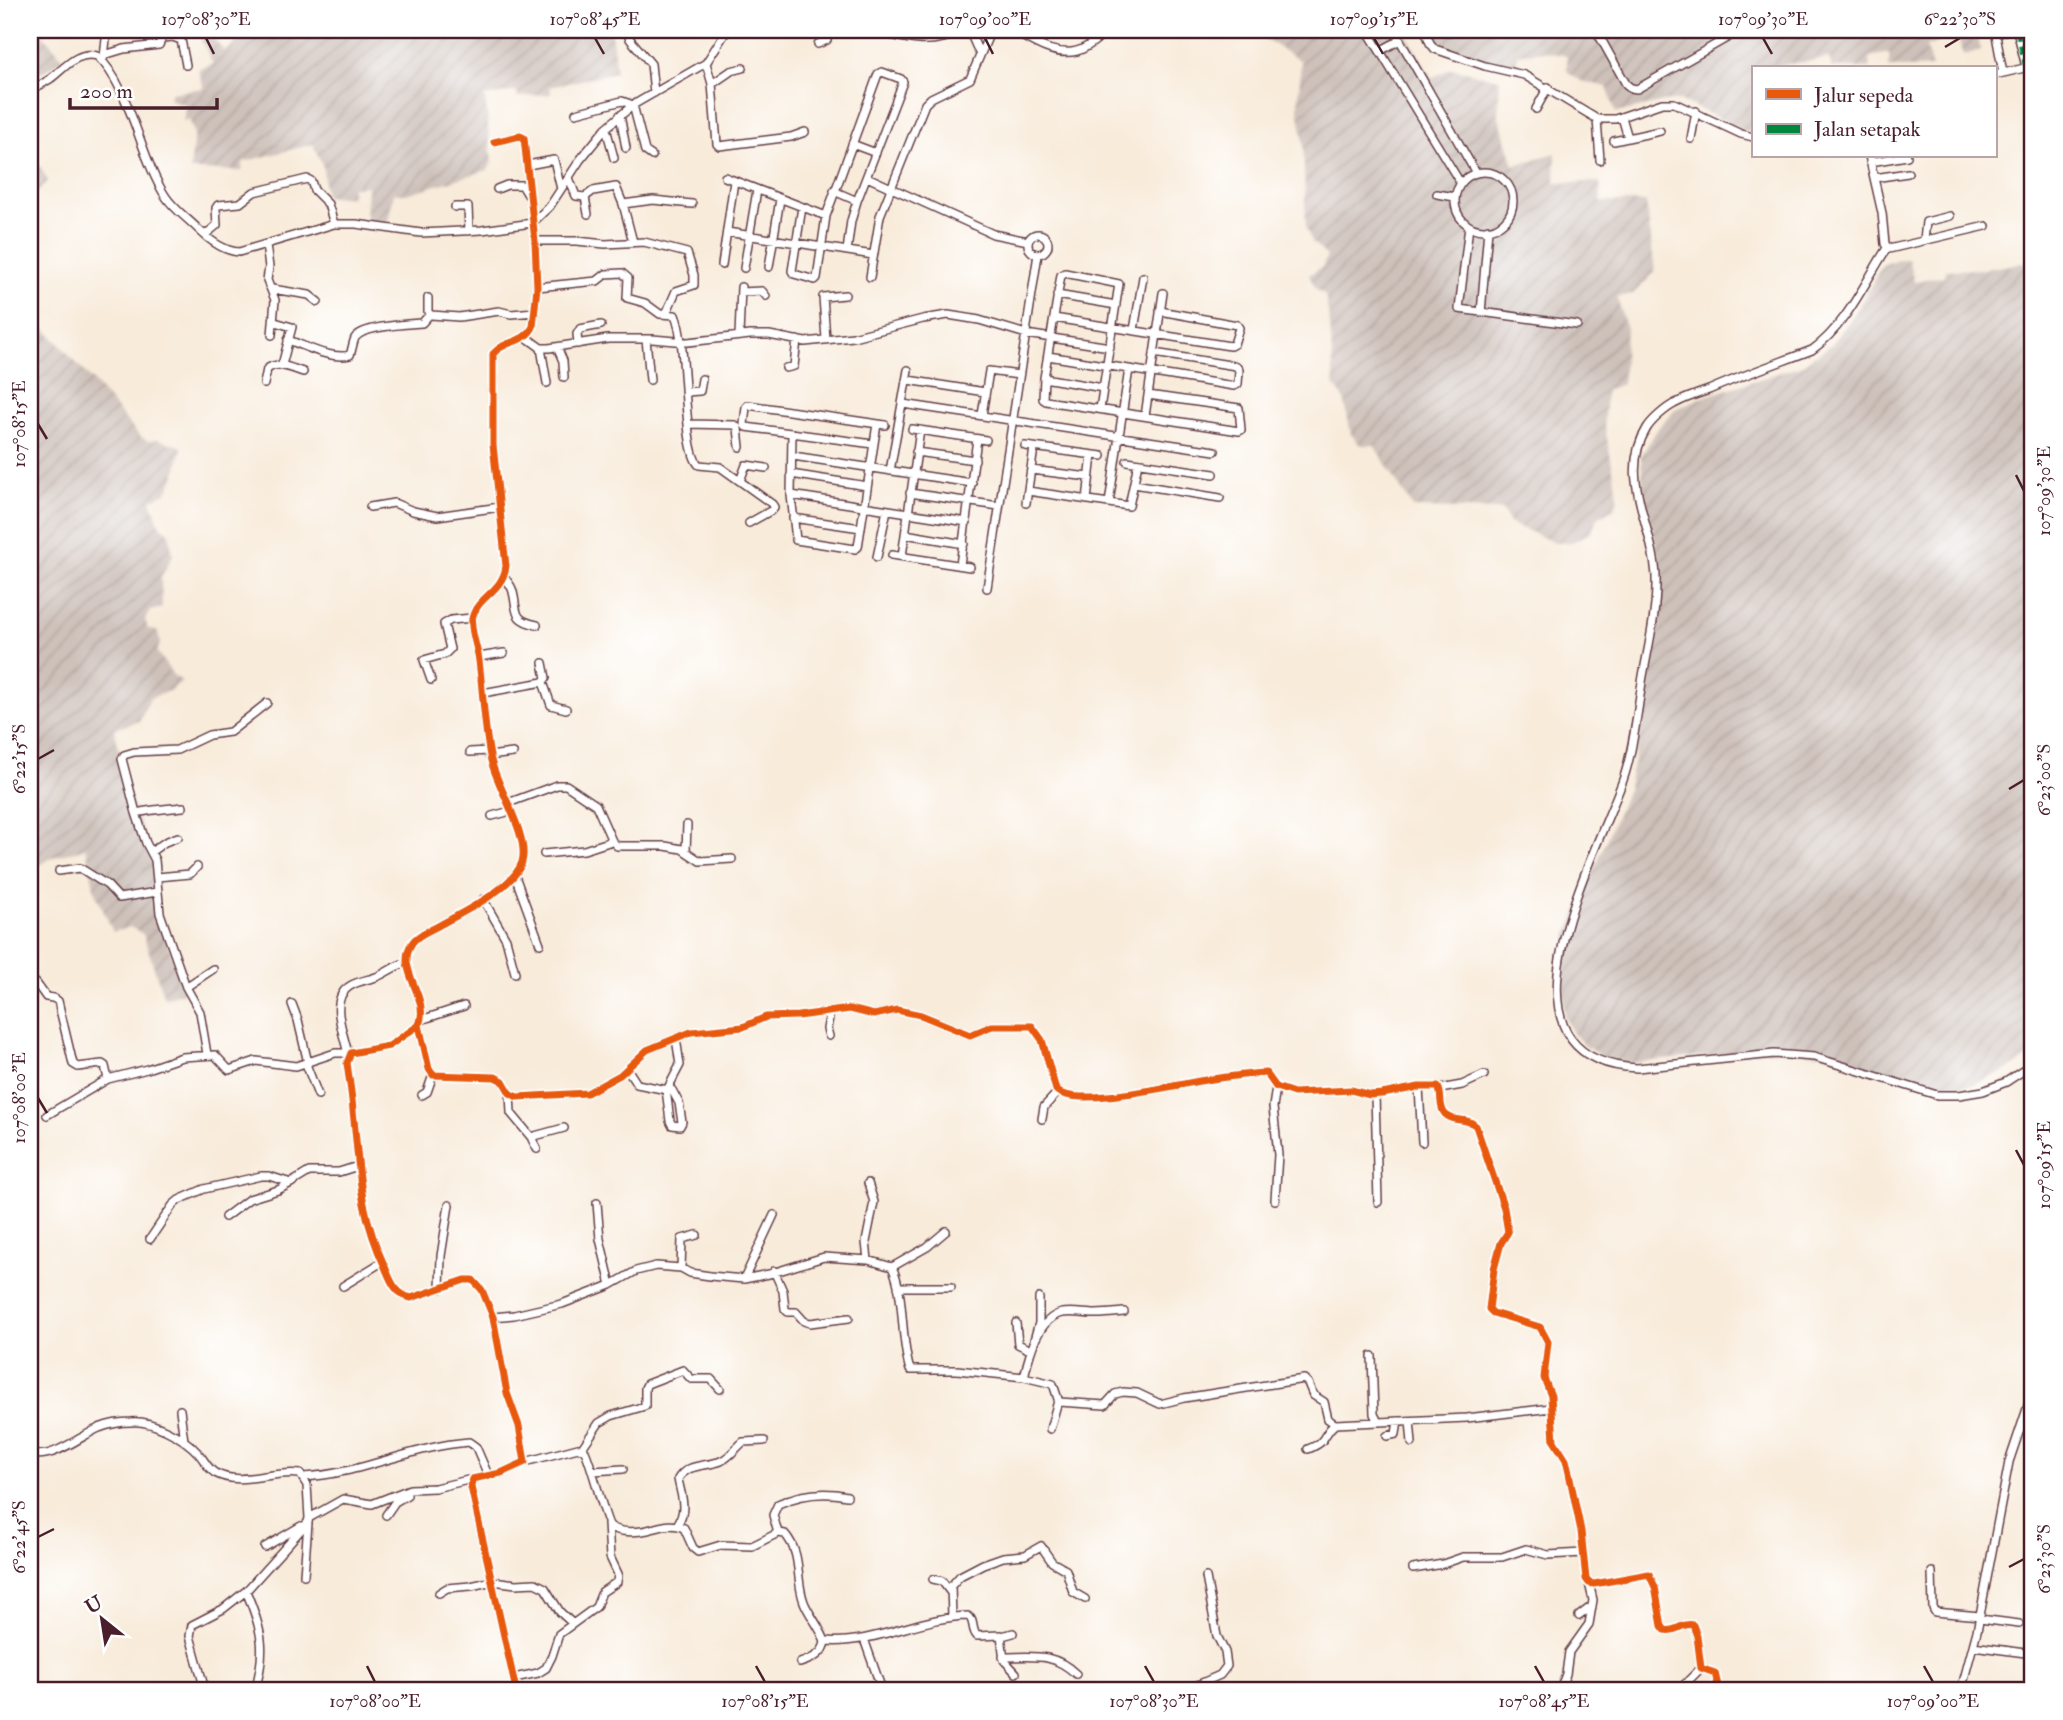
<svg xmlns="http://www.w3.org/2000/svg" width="2063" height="1720" font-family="'IM FELL Double Pica',serif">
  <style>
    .industrial { fill: url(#industrial-furrows) }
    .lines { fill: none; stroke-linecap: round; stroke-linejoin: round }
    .minor-casing { stroke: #643e45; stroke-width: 10 }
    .minor { stroke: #fff; stroke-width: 7 }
    .quiet { stroke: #00873e; stroke-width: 5; stroke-dasharray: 10 5; stroke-linecap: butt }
    .cycleway-casing { stroke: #fff; stroke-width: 11 }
    .cycleway { stroke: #e8590c; stroke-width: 7 }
    .ticks { fill: none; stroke: #4a1f2b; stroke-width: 2.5 }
    .neatline { fill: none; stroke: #4a1f2b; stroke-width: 2.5 }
    .ticks-label { font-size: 18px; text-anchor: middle; fill: #4a1f2b }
  </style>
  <defs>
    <pattern id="industrial-furrows" width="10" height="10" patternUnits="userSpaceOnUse" patternTransform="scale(1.75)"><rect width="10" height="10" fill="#cec1ba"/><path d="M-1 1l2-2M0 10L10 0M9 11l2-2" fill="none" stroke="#b2a5a0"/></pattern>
  </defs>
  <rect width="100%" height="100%" fill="#fff"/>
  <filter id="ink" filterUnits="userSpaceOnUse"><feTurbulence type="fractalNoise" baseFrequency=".0143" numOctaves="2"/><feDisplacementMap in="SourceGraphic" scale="14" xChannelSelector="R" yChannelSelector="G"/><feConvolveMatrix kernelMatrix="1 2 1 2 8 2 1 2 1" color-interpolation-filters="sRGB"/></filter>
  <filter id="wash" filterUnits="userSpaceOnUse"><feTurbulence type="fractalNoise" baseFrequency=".00686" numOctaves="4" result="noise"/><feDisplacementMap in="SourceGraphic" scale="28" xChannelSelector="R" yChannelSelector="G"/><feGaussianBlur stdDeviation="1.57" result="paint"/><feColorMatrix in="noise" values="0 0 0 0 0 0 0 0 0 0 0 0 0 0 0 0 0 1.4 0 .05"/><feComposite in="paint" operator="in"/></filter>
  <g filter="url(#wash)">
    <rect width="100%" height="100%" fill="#f8ebda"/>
    <path class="industrial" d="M30 30H39L64 59 30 79Z
      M167 30H207L224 51 251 34 250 30H611L616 72 550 87 551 94 518 97 517 91 485 97 492 162 488 170 406 194 394 193 387 225 366 221 367 186 352 187 351 197 325 196 323 167 313 144 243 162 242 171 190 170 194 134 189 119 183 121 186 105 169 99 171 93 204 88 198 70 213 64 199 35 167 34Z
      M1241 30H1404L1432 78 1451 68 1500 79 1498 114 1514 165 1556 153 1555 183 1600 182 1601 202H1646L1655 272 1633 294 1617 297 1626 329 1622 384 1606 390 1604 422 1618 496 1615 508 1599 516 1590 533 1572 542 1556 543 1509 523 1503 510 1413 508 1374 445H1360L1351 434 1344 399 1334 384 1330 325 1325 295 1316 289 1309 275 1323 266 1327 256 1313 243 1306 229 1303 138 1298 108 1301 61 1263 38 1244 35Z
      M1429 30H1976L1981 50 1964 55 1956 34 1926 47 1932 68H1889V53L1869 57 1870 68H1832L1829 58 1776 66V68H1753V134H1751L1680 100 1663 102 1616 113 1607 87 1581 81 1567 71V56L1543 51 1517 54 1516 68 1482 62 1440 47 1433 42Z
      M30 154 39 164 48 181 30 200Z
      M1908 258 1914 281 1944 276 1945 270 1986 269 2027 262 2029 279 2033 278V1055L2005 1071 1972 1085 1940 1088 1823 1054 1779 1050 1627 1063 1604 1058 1584 1045 1573 1033 1564 1015 1563 991 1567 936 1627 790 1637 747 1660 615V567L1643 486 1641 456 1659 427 1676 409 1700 398 1800 366 1832 344 1853 316 1883 264Z
      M30 314H32L92 380 140 437 149 441 157 439 182 447 175 475 167 492 151 500 160 525 169 532 173 555 161 577 162 608 150 611 145 620 148 629 158 632 160 643 157 652 173 675 182 681 171 690 150 698 139 721 114 729 129 792 154 864V893L162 929 186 991 164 998 143 934 130 927 113 932 95 892 86 848 53 857 30 871Z"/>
  </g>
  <g filter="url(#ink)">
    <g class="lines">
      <g class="minor-casing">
        <path id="minor" d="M627 30 630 39 651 64 654 93
          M870 30C912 40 925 47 968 30
          M969 30 980 55
          M1012 30C1032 42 1062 62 1086 47 1094 43 1101 35 1109 30
          M1367 30 1461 184
          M1394 30 1476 173
          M1425 30 1430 43 1435 49 1485 66 1524 75 1597 119H1615L1662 103H1674L1741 134 1753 137
          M1447 30 1448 32
          M1596 30 1626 84 1631 88 1637 89 1741 30
          M2017 30 2026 67
          M162 38 173 37 181 40 186 65
          M818 44 827 40 829 30
          M1380 51 1400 40
          M104 55 124 49 159 45 162 38 159 30
          M104 57 107 30
          M706 63 712 84 717 144 719 146 791 137 805 132
          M2003 73 1996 35 2006 30
          M1995 75 2033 66
          M712 84 731 71 743 68
          M30 90C37 87 43 84 50 79 64 69 77 50 97 56 130 85 140 158 166 197 174 209 187 218 197 228 208 239 223 251 239 252L334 224H356L421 233 482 230 532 223 550 206 580 160 606 128 633 105 706 63 727 30
          M633 105 645 151 652 156
          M1536 109 1548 87
          M576 113 622 101 633 105
          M620 115 626 148
          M1622 117 1628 138
          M1597 119 1600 160
          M606 128 614 158
          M1691 139 1696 111
          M1614 141 1660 131
          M494 142 520 136 524 138 535 241 537 287 533 327C524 344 504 340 493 354V445L506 566C503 592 476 597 472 619 470 631 478 648 479 661 483 692 484 725 490 756 495 785 530 835 522 862 514 888 461 913 438 926 429 931 417 935 412 943 394 969 431 997 419 1025L389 1046 351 1053 347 1063C349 1079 352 1095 353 1111 360 1171 358 1209 385 1267 391 1281 395 1294 411 1298L465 1280H473L482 1290 493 1317 507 1393 519 1426 525 1462 501 1473 472 1479 471 1487 516 1690
          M852 144 876 153
          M1869 156 1882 213 1885 244 1889 249 1986 226
          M1870 162 1907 156
          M528 165 554 160 561 189
          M1455 201a29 29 0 1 1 58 0a29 29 0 1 1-58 0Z
          M725 177 826 216
          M867 177 993 234 1028 241
          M569 178 576 196 585 197 588 214
          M1874 178 1908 173
          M497 189 507 185H522L528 195
          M834 191 857 201
          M1437 194 1455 197
          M585 197 593 191 616 187 623 204 653 200 692 204
          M623 204 633 242
          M455 207H468L469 231
          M802 207 792 271 794 274 815 280 817 278 826 216 878 74 882 72 901 79 903 82 857 201 851 221 847 251
          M1469 226 1459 309 1577 325
          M727 232 873 255
          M1028 244a10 10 0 1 1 20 0a10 10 0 1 1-20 0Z
          M205 235 217 225 216 208 218 205 240 203 254 192 307 179 311 181 314 190 328 204 334 224
          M1924 240 1926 222 1950 216
          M535 241H577L605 244 644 242 687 253 694 275V285L676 291 666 314
          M266 245 269 267 267 280 275 300 272 335
          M1887 248C1865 282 1846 326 1812 350 1778 363 1743 375 1709 390 1697 394 1685 398 1674 404 1666 408 1652 420 1647 428 1617 476 1654 526 1656 577 1657 610 1649 644 1643 676 1638 707 1633 752 1623 780 1596 855 1482 1060 1637 1068L1774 1054 1814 1057 1937 1095H1959L1983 1091 2006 1082 2033 1064
          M722 265 734 181
          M769 267 780 199
          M744 268 757 190
          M870 277 880 216 925 104 931 98 970 79 991 30
          M537 287 597 281 606 274 622 273 628 278 627 298 645 303 660 314 675 315C688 343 682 451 699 465L720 467 772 504 774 507 772 510 749 523
          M272 289 309 295 318 302
          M741 292 762 291 766 296
          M1057 295 1116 305
          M428 298V312L431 315 459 317 499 311 511 314 535 312
          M1481 313 1488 229
          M1054 318 1230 346 1234 344 1239 328 1237 325 1160 311
          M275 322 292 327 282 365
          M1134 330 1143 277
          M739 336 741 287
          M526 337 541 348H549L608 339H652L688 342 750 335H769L805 342 853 337 923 319 948 315 979 320 1026 334 1110 347
          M646 339 650 380
          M826 339 823 297 845 295
          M288 340C306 346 331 360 350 355 352 350 353 342 355 338 362 326 408 324 422 323L430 314
          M578 344 577 334 580 329 601 325
          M557 347 563 361 564 377
          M541 348 547 383
          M1048 356 1234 386 1238 384 1239 370 1236 366 1154 353
          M786 368 794 366 797 340
          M1044 378 1103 388
          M908 380 985 392
          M264 384 267 369C278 361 290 368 303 372
          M686 392 700 391 702 379
          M903 404 1215 451
          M1100 409 1119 284 1065 273 1061 275 1044 378 1043 399 1046 401 1239 431 1241 430 1239 408 1148 395
          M982 415 989 371 1019 375
          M1145 416 1163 293
          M688 424 735 425 738 428 740 447
          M912 429 986 440
          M792 433 791 495 796 540 855 549 858 547 877 424
          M873 444 746 427 744 424 746 407 748 405 885 425
          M1025 446 1102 456
          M916 452 975 460
          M793 456 972 483
          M1127 461 1214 474
          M1031 470 1089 477
          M890 471 908 370
          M791 474 867 486
          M740 481 746 465 766 468
          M1134 484 1220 498
          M1028 491 1129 506 1138 463
          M910 493 999 506
          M791 495 967 522
          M1087 500 1092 455
          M1026 503 1034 448
          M1109 503 1129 369
          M370 507 394 503 413 511 437 516 500 507
          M793 518 861 528
          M905 534 964 544
          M892 555 970 567
          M902 556 920 430
          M877 557 887 510
          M960 565 977 439
          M504 577C508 582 512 586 513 592 518 612 512 620 537 625
          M987 588 1038 254
          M479 657 504 653
          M431 680 424 660 445 654 450 649 444 624 451 620 472 618
          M543 682 551 705 566 709
          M483 693 543 682 546 678 543 663
          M470 752 489 751
          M489 756 513 753
          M508 803 557 785H566L596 805 612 841 617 846H665L682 849 700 861 732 859
          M136 813C153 809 166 809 183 807
          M492 816 511 811
          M686 851 687 825
          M151 852 165 842 178 837
          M544 854 584 850 612 841
          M59 871 80 868 107 885 119 898 157 892
          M515 876 540 944
          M157 877 190 874 197 867
          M483 899 506 939 515 973
          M30 982 36 983 46 997 53 998 58 1001 73 1064 78 1067 102 1064 105 1066 108 1079 147 1069 182 1057 215 1055 229 1070 256 1061 296 1066 335 1053H351
          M186 987 213 969
          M292 1004 298 1020 308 1063
          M421 1020 464 1006
          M419 1025 429 1069 433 1075 495 1077 503 1081 510 1093 517 1097 587 1093 620 1075 647 1050 691 1032 743 1027 766 1017 798 1016 850 1009 874 1015 897 1010 921 1015 970 1035 992 1026H1032L1042 1040 1056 1090C1075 1109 1179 1084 1206 1080 1226 1077 1246 1074 1266 1073L1276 1087 1294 1093 1351 1090 1370 1095 1382 1094 1419 1087H1438C1443 1095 1438 1106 1445 1114 1453 1123 1468 1117 1476 1126L1504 1208 1508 1232 1501 1243 1494 1269 1489 1309 1493 1313 1540 1327 1548 1342 1544 1378 1551 1396 1554 1441 1566 1460 1569 1473 1581 1531 1586 1579 1589 1583 1594 1584 1649 1574 1655 1587 1662 1626 1665 1630C1675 1633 1683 1622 1693 1625L1697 1636 1701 1668 1715 1673 1719 1690
          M829 1036 827 1029 830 1012
          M207 1054 200 1012 186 987 160 913 155 860 146 843 136 813 122 759 124 755 134 752 177 750 209 735 230 732 267 703
          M348 1054C344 1034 328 999 350 986 358 981 368 980 376 977 387 973 395 965 406 963
          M306 1064 318 1095
          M628 1070 637 1084 667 1090 680 1065 676 1038
          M1419 1087 1422 1142
          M666 1089 670 1121 672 1125 680 1126 682 1122 679 1103 672 1090H667
          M1440 1089 1462 1085 1484 1075
          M510 1093 511 1113 531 1137 564 1128
          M422 1095 427 1092 433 1075
          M1375 1095 1378 1202
          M47 1115 108 1079
          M1042 1119 1044 1107 1058 1092
          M531 1137 537 1149
          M868 1183 874 1202 866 1242 868 1260
          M1275 1200 1278 1155 1273 1107 1276 1087
          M597 1203 600 1239 611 1285
          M225 1217 249 1199 278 1190 291 1183
          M150 1239 173 1205 179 1200 204 1189 261 1176H269L291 1183 309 1172H339L358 1166
          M892 1267 927 1247 946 1231
          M681 1268 682 1239 697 1235
          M774 1271 783 1291 785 1309 788 1312H796L804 1321 810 1323 849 1318
          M744 1279 774 1215
          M343 1286 382 1262
          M898 1287H951
          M440 1289 441 1256 449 1205
          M493 1317 514 1315 562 1304 611 1285 636 1271 656 1266 681 1268 690 1273 710 1276 744 1279 769 1274 824 1257 868 1260 892 1267C905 1293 900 1339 910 1370H957L1024 1377 1053 1384 1059 1402 1105 1405 1115 1394 1123 1392 1137 1393 1160 1404 1184 1398 1304 1379 1308 1383 1313 1395 1324 1402 1328 1419 1335 1424 1467 1418 1551 1408
          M1016 1323 1018 1344 1030 1350
          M1034 1340 1039 1323V1298
          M1372 1356 1374 1414 1378 1422
          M1024 1377C1029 1356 1037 1319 1062 1313 1073 1311 1085 1314 1096 1314 1105 1314 1114 1313 1124 1312
          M180 1410 184 1441
          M1410 1421 1412 1443
          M1050 1429 1058 1401
          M1387 1436 1396 1434 1398 1421
          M582 1448 599 1423 611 1416 645 1406V1388L647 1384 683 1370 691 1379H711L720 1389
          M1308 1449C1329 1441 1321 1435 1335 1424
          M30 1453C49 1462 81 1436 99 1428 109 1424 120 1422 131 1422 152 1420 184 1437 198 1453 204 1459 207 1468 215 1473 241 1487 272 1470 300 1474L307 1485 309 1518
          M525 1462 578 1448 584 1449C592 1464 605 1521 610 1526 618 1533 633 1532 642 1531 657 1529 669 1521 684 1528L693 1548 698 1552 721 1545 752 1546 778 1533 785 1534C803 1555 795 1579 804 1602 809 1615 819 1625 825 1641 875 1645 919 1617 968 1616 975 1620 971 1630 977 1636L1001 1635 1004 1660 1016 1673
          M593 1471 623 1469
          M303 1477C359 1475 412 1446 469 1442L476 1447 488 1475
          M386 1515 395 1502 407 1495
          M677 1525C688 1509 681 1496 678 1479 687 1463 706 1467 721 1461 730 1457 736 1448 743 1442L764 1441
          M778 1533 773 1515 778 1504C800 1494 823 1491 847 1496
          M265 1547 301 1526
          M1413 1569 1443 1564 1463 1557H1502L1526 1549 1548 1555 1583 1553
          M1932 1572 1933 1608 1935 1612 1980 1616
          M304 1575 308 1523
          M933 1579 942 1581 951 1593
          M246 1591C262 1629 267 1650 255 1690
          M439 1593 447 1588 471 1586 493 1581 516 1584 535 1583 545 1588 560 1612 572 1623
          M952 1616 951 1586 960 1576 983 1564 1003 1557 1025 1555 1041 1546 1052 1562 1066 1570 1073 1592 1085 1599
          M1579 1616 1592 1606
          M1980 1619 2019 1624
          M1002 1636 1013 1633
          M864 1639 882 1690
          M1973 1646 2033 1654
          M1003 1657C1033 1657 1053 1652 1076 1674
          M800 1663C812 1659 824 1654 825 1641
          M514 1678 538 1673 546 1668 552 1656 559 1634 596 1607 602 1592 617 1582 618 1574 610 1557 608 1524
          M205 1690 190 1636 192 1625 223 1609 246 1591 308 1522 309 1518 343 1499 372 1504 410 1489 435 1488 472 1479
          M1186 1690 1220 1675 1227 1666 1225 1652 1217 1636 1206 1577
          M1560 1690 1566 1674 1569 1652 1589 1624 1593 1600 1589 1583
          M1679 1690 1701 1668
          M1961 1690 1977 1631 2009 1462 2033 1391"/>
      </g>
      <use href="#minor" class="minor"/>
      <path class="quiet" d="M2017 30 2026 67
        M30 84 33 89"/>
      <g class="cycleway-casing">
        <path id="cycleway" d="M494 142 520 136 524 138 535 241 537 287 533 327C524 344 504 340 493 354V445L506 566C503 592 476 597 472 619 470 631 478 648 479 661 483 692 484 725 490 756 495 785 530 835 522 862 514 888 461 913 438 926 429 931 417 935 412 943 394 969 431 997 419 1025L389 1046 351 1053 347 1063C349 1079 352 1095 353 1111 360 1171 358 1209 385 1267 391 1281 395 1294 411 1298L465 1280H473L482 1290 493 1317 507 1393 519 1426 525 1462 501 1473 472 1479 471 1487 516 1690
          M419 1025 429 1069 433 1075 495 1077 503 1081 510 1093 517 1097 587 1093 620 1075 647 1050 691 1032 743 1027 766 1017 798 1016 850 1009 874 1015 897 1010 921 1015 970 1035 992 1026H1032L1042 1040 1056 1090C1075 1109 1179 1084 1206 1080 1226 1077 1246 1074 1266 1073L1276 1087 1294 1093 1351 1090 1370 1095 1382 1094 1419 1087H1438C1443 1095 1438 1106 1445 1114 1453 1123 1468 1117 1476 1126L1504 1208 1508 1232 1501 1243 1494 1269 1489 1309 1493 1313 1540 1327 1548 1342 1544 1378 1551 1396 1554 1441 1566 1460 1569 1473 1581 1531 1586 1579 1589 1583 1594 1584 1649 1574 1655 1587 1662 1626 1665 1630C1675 1633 1683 1622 1693 1625L1697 1636 1701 1668 1715 1673 1719 1690"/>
      </g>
      <use href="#cycleway" class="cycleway"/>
    </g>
  </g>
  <path class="ticks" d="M206 38 214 54M595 38 604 54M985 38 993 54M1374 38 1383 54M1763 38 1772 54M1945 47 1960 38M38 424 47 439M2016 475 2024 491M38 759 54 750M2009 789 2024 780M38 1098 47 1113M2016 1150 2024 1165M38 1537 54 1529M2009 1567 2024 1559M367 1666 375 1682M756 1666 765 1682M1145 1666 1154 1682M1535 1666 1544 1682M1924 1666 1933 1682"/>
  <rect width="2063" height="1720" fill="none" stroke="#fff" stroke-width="77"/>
  <rect x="1752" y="66" width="245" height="91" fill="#ffffff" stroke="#b7a5aa" stroke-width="2"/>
  <rect x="1766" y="89" width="35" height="10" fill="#e8590c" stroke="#b7a5aa" stroke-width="2"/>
  <text x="1814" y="102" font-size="21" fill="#4a1f2b">Jalur sepeda</text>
  <rect x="1766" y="124" width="35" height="10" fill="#00873e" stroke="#b7a5aa" stroke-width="2"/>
  <text x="1814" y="136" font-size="21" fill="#4a1f2b">Jalan setapak</text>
  <g transform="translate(102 1619) rotate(330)" stroke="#ffffff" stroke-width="5" paint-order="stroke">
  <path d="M0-5L12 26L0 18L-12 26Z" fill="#4a1f2b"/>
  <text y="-10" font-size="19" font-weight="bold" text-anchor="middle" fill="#4a1f2b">U</text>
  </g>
  <path d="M70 98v10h147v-10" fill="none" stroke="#4a1f2b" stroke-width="3.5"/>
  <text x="80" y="98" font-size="21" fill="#4a1f2b" stroke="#ffffff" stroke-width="5" paint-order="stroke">200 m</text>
  <rect x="38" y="38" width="1986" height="1644" class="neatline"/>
  <g class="ticks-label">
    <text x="206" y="25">107°08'30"E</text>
    <text x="595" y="25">107°08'45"E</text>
    <text x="985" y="25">107°09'00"E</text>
    <text x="1374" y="25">107°09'15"E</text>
    <text x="1763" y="25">107°09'30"E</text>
    <text x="1960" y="25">6°22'30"S</text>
    <text transform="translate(19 424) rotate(-90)" y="6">107°08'15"E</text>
    <text transform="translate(2044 491) rotate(-90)" y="6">107°09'30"E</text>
    <text transform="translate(19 759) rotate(-90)" y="6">6°22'15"S</text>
    <text transform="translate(2044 780) rotate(-90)" y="6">6°23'00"S</text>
    <text transform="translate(19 1098) rotate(-90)" y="6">107°08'00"E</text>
    <text transform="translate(2044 1165) rotate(-90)" y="6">107°09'15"E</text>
    <text transform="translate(19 1537) rotate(-90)" y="6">6°22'45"S</text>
    <text transform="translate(2044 1559) rotate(-90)" y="6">6°23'30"S</text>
    <text x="375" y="1707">107°08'00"E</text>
    <text x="765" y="1707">107°08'15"E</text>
    <text x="1154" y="1707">107°08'30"E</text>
    <text x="1544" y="1707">107°08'45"E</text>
    <text x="1933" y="1707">107°09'00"E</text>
  </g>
</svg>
